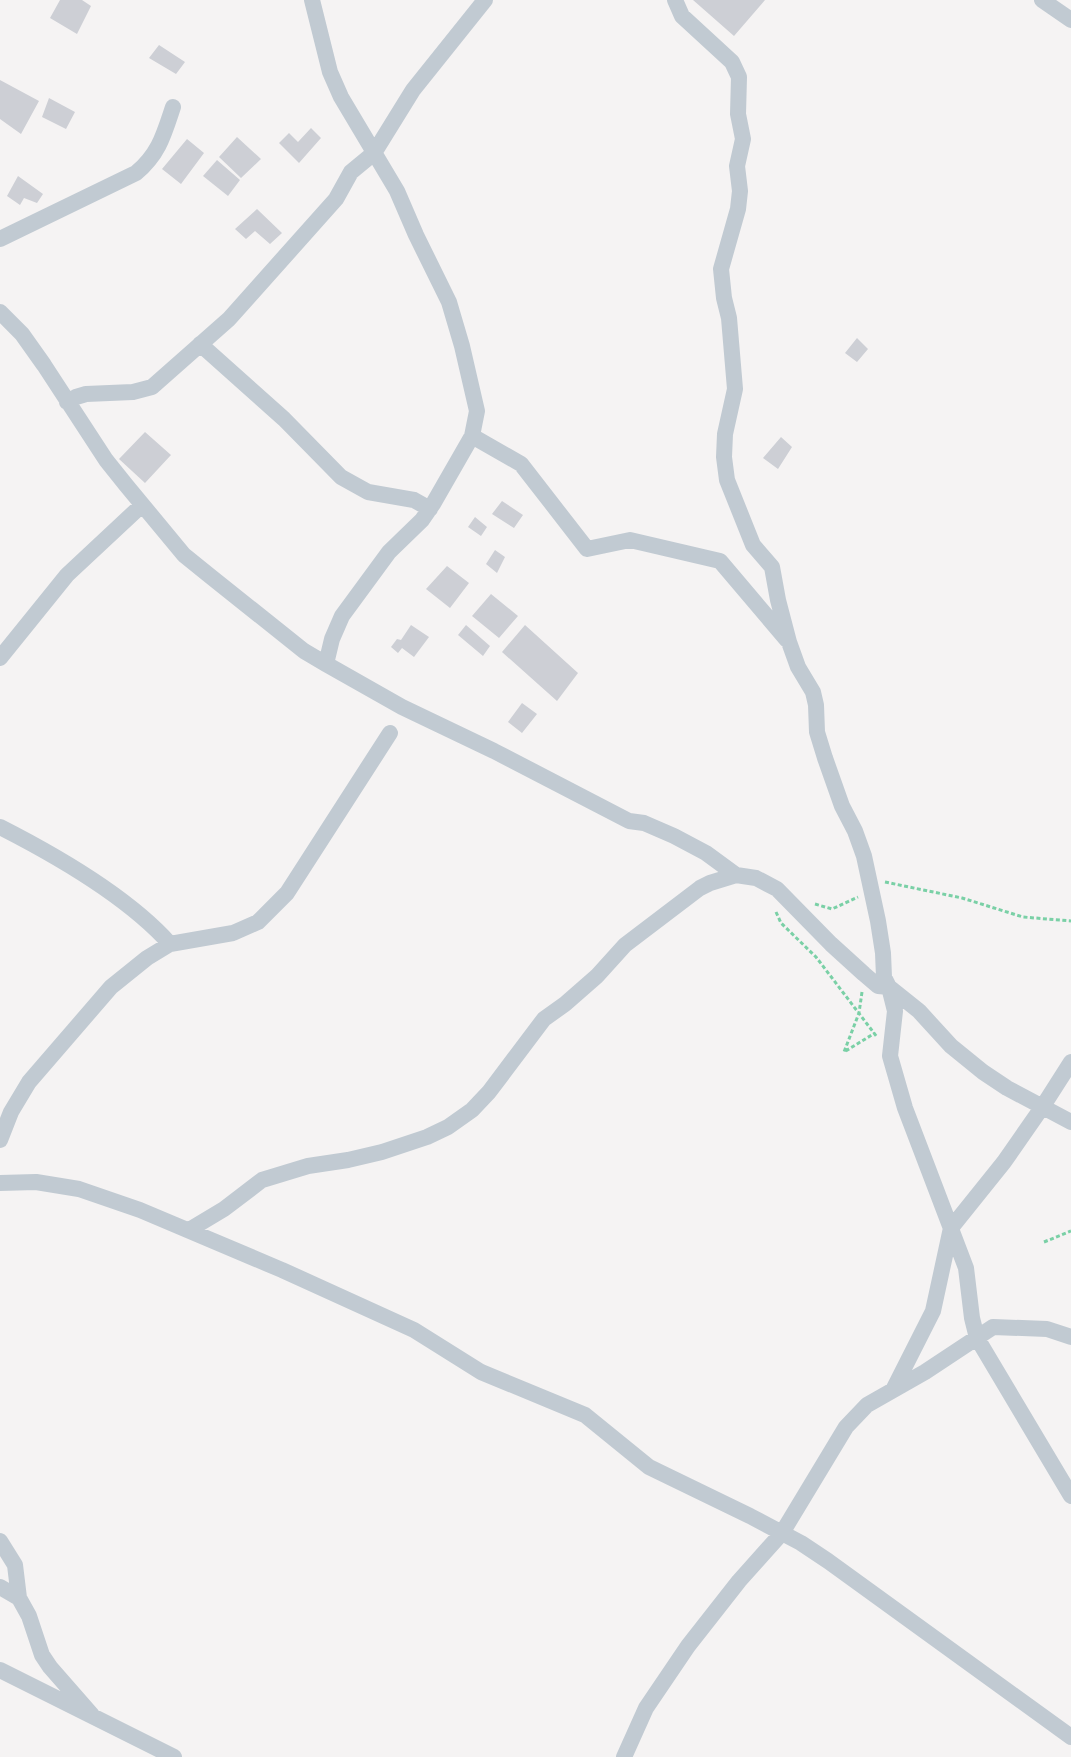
<svg xmlns="http://www.w3.org/2000/svg" width="1071" height="1757" font-family="'DejaVu Sans',sans-serif">
  <style>
    .building { fill: #cdcfd5 }
    .lines { fill: none; stroke-linecap: round; stroke-linejoin: round }
    .path { stroke: #7ad0a6; stroke-width: 3; stroke-dasharray: 4 2.5; stroke-linecap: butt }
    .street { stroke: #c1cad2; stroke-width: 16 }
  </style>
  <rect width="100%" height="100%" fill="#f5f3f3"/>
  <path class="building" d="M60 0H82L91 6 77 34 50 18Z
    M693 0H765L734 36Z
    M159 45 185 62 176 74 149 58Z
    M0 80 39 101 21 134 0 119Z
    M49 98 75 112 66 129 42 117Z
    M311 128 321 138 299 163 279 143 289 133 298 142Z
    M237 137 261 159 241 178 219 157Z
    M187 139 204 153 181 184 162 169Z
    M217 160 240 180 228 196 203 176Z
    M18 176 43 194 37 203 24 198 20 205 7 196Z
    M257 209 282 233 270 244 255 231 246 239 235 229Z
    M857 338 868 349 857 362 845 353Z
    M145 432 171 455 145 483 119 459Z
    M781 437 792 447 778 469 763 458Z
    M502 501 523 515 514 528 492 514Z
    M475 517 487 527 481 536 468 527Z
    M495 550 505 557 497 573 486 564Z
    M447 566 469 583 450 608 426 589Z
    M491 594 518 616 499 638 472 616Z
    M411 625 429 637 414 657 402 648 398 653 391 647 397 639 401 640Z
    M466 625 490 646 483 656 458 635Z
    M525 625 578 673 557 701 502 652Z
    M522 703 537 714 522 733 508 722Z"/>
  <g class="lines">
    <path class="path" d="M885 882 962 898 1023 917 1071 921
      M815 904 832 909 858 897
      M776 912 781 923 816 957 877 1037
      M862 992 859 1013 844 1052 875 1033
      M1044 1242 1071 1231"/>
    <path class="street" d="M312 0 330 72 341 97 397 191 416 235 449 302 462 346 477 411 472 436 433 504 422 520 389 552 342 616 332 639 326 664
      M675 0 682 16 732 62 739 77 738 114 743 139 737 166 740 191 738 209 721 269 724 298 729 318 735 389 725 434 724 457 727 480 753 545 772 567 778 600 789 642 798 667 813 692 816 705 817 732 825 758 842 806 855 831 864 856 878 921 883 953 884 977 889 987 895 1011 890 1056 905 1108 966 1268 972 1318 977 1338 1071 1496
      M1042 0 1071 20
      M0 239 136 173C159 154 164 134 173 107
      M0 312 22 334 44 365 106 460 126 485 184 555 210 576 304 651 326 664 402 707 494 751 629 821 644 823 674 836 706 853 736 875 756 878 777 889 831 944 864 974 878 986 889 987 919 1011 951 1046 983 1072 1007 1088 1071 1122
      M200 344 284 419 341 477 368 492 414 500 430 509
      M67 402 76 397 86 394 133 392 152 387 229 319 336 199 351 172 374 153 413 90 485 0
      M472 436 521 464 587 549 630 540 720 561 787 640
      M0 658 67 575 142 505
      M0 827C55 855 129 898 170 944
      M0 1140 11 1112 29 1082 111 987 147 958 170 944 233 933 258 922 287 893 390 733
      M0 1183 36 1182 79 1189 140 1210 282 1270 414 1330 481 1372 585 1415 649 1467 750 1516 801 1543 828 1561 1071 1737
      M189 1230 224 1209 262 1180 308 1166 348 1160 382 1152 427 1137 448 1127 472 1110 489 1092 544 1019 565 1004 597 976 625 945 700 888 710 883 736 875
      M893 1390 933 1311 951 1228 1004 1162 1043 1106 1071 1062
      M0 1541 15 1565 19 1598 29 1616 42 1655 50 1667 92 1715
      M0 1587 19 1598
      M0 1670 174 1757
      M624 1757 646 1708 688 1646 739 1581 782 1533 846 1427 867 1405 925 1372 993 1327 1047 1329 1071 1337"/>
  </g>
</svg>
